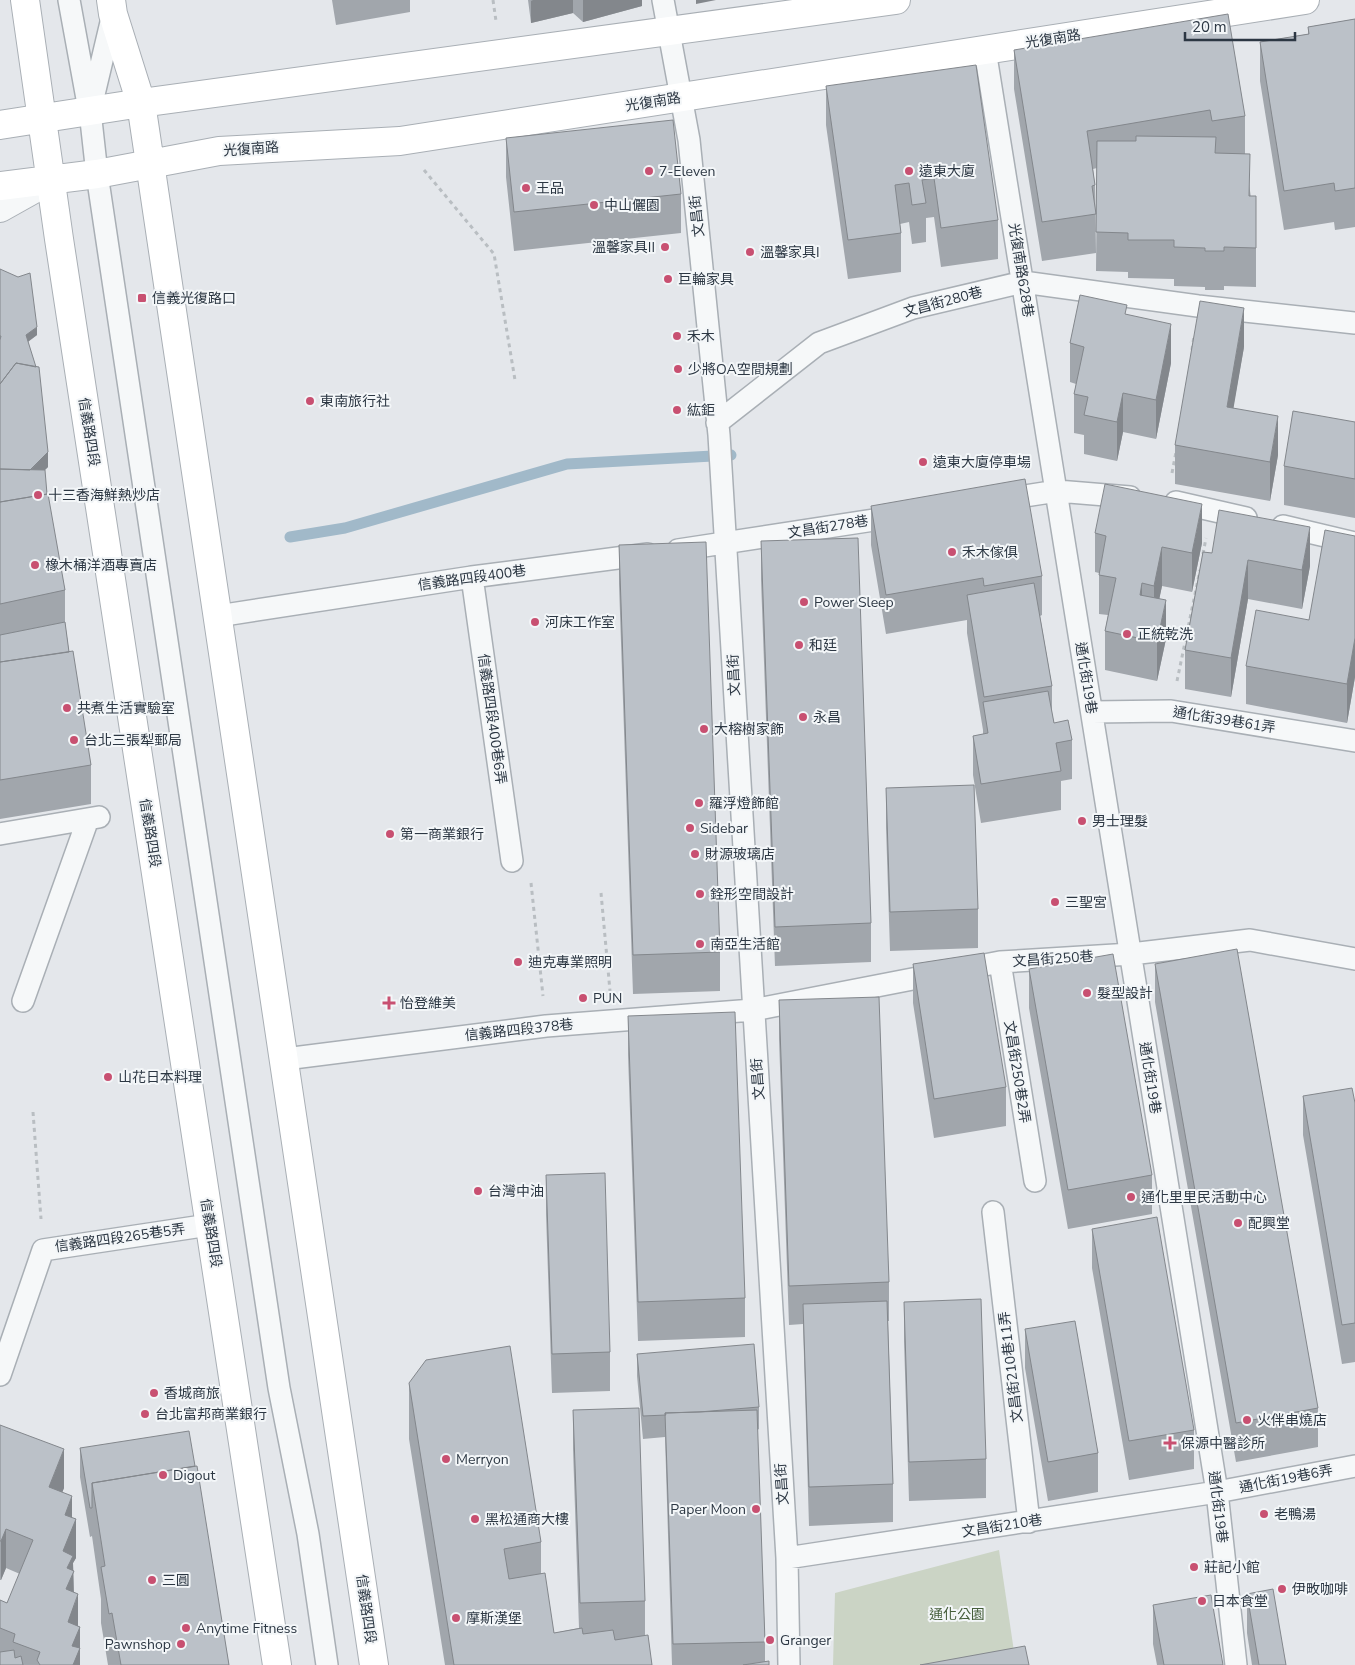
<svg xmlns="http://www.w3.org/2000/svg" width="1355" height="1665" font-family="'Nunito Sans','Noto Sans TC',sans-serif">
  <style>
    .green { fill: #cbd4c5 }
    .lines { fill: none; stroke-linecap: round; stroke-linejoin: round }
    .stream { stroke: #a1b9c9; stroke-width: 11 }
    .service-casing { stroke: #a9afb5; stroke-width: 24 }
    .tertiary-casing { stroke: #a9afb5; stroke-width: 30 }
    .secondary-casing { stroke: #a9afb5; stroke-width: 30 }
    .path { stroke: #b9bec2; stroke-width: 3; stroke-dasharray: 4 4; stroke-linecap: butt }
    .service { stroke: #f6f8f9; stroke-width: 21 }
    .tertiary { stroke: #f6f8f9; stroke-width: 28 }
    .secondary { stroke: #fff; stroke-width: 28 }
    .wall { fill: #a1a6ac }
    .shaded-wall { fill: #83878c }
    .building { fill: #bbc1c8; stroke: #83878c }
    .poi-dot { fill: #c85071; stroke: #f3f6f8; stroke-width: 2 }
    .labels { text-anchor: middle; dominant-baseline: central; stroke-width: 4; stroke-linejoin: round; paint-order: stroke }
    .street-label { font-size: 14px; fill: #2c3743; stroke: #f3f6f8 }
    .poi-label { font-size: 14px; fill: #2c3743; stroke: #f3f6f8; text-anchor: start }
    .park-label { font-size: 14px; fill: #455e3a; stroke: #f3f6f8 }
  </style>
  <rect width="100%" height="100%" fill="#e4e7eb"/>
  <path class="green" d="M999 1550 1016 1665H833L835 1593Z"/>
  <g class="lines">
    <path class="stream" d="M290 537 345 528 567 464 731 455"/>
    <g class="service-casing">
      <path id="service" d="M69 0 88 104
        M663 0 689 140 719 435 787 1558 789 1665
        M113 14 90 111 97 174 279 1388 308 1534 327 1665
        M985 50 1217 1492 1236 1665
        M717 423 819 343 913 308 1023 282 1198 306 1355 323
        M999 500 1057 491 1130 497
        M1176 502 1246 518
        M1283 526 1355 543
        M678 550 900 516
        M472 577 512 861
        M218 616 472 577 648 554
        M1092 712 1171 711 1355 741
        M0 834 99 817
        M1000 962 1035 1181
        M23 1001 88 819
        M285 1059 546 1026 753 1010 1000 962 1131 954 1250 940 1355 959
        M993 1212 1029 1522
        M0 1375 43 1250 209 1225
        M787 1558 1217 1492 1355 1466"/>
    </g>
    <g class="tertiary-casing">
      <path id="tertiary" d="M0 208 50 180"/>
    </g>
    <g class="secondary-casing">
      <path id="secondary" d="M25 0 59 239 277 1665
        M111 0 113 14 141 103 374 1665
        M0 125 141 103 896 0
        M0 186 97 174 219 151 400 141 1305 0"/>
    </g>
    <path class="path" d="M493 0 496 21
      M424 170 494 254 515 380
      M1192 350 1194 336
      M1172 473 1176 452
      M1203 554 1206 538
      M1177 681 1200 570
      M531 883 543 996
      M601 893 610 991
      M33 1112 41 1219"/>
    <use href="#service" class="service"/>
    <use href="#tertiary" class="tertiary"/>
    <use href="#secondary" class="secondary"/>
  </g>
  <path class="wall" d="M332 0H410V12L336 25Z
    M528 0H642V6L583 22 573 13 531 23Z
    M1355 19V227L1335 230 1334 222 1284 230 1260 81V42L1308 34V27Z
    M1014 50 1245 116V154L1256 235V287L1224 286V290H1205V287L1174 286V279L1128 278V272L1096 271 1097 168 1093 169 1095 185 1096 253 1042 261 1014 89Z
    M826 86 998 220V259L941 267 934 217 926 218V242L912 244 909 222 900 224 901 233V272L848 279 826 125Z
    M506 138 681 194V233L514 251 506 177Z
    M0 269 37 335 28 342 48 467 44 470 47 494 65 590V622L69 652 91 765V804L0 819Z
    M1127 314 1171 363 1156 439 1123 432 1117 461 1084 454V435L1074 433V394L1076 384 1070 382V343Z
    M1244 347 1233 408 1278 455 1270 501 1175 484V445Z
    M1355 422V518L1284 505V466Z
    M871 506 1042 576V615L1040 616 1052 686V714L1054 723 1072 740V779L1061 781V810L981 823 973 775V736L983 734V730L967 633V620L886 634 871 545Z
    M1095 533 1202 543 1192 592 1162 586 1159 599 1166 639 1157 681 1105 670V631L1108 615 1099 614V573L1095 572Z
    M1355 536V677L1347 723 1246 704V666L1309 620Z
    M761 541 871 923V962L775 966 761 580Z
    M619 545 720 952V991L633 994 619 584Z
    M1203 552 1310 566 1302 609 1248 599 1231 697 1185 689V650Z
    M886 788 978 909V948L890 951 886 827Z
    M913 964 1006 1087V1126L934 1138 913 1003Z
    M1155 964 1318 1408V1447L1236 1462 1155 1002Z
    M1029 969 1152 1175V1214L1068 1229 1029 1008Z
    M779 1000 889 1282V1321H888L893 1484V1522L809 1526 803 1324 789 1325 779 1039Z
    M628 1016 745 1298V1337L638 1341 628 1055Z
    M1303 1096 1355 1103V1362L1342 1364 1303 1135Z
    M546 1175 610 1352V1391L552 1393 546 1214Z
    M1092 1229 1194 1430V1469L1129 1480 1092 1268Z
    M904 1302 986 1459V1498L909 1501 904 1341Z
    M1025 1329 1098 1453V1492L1048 1501 1025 1368Z
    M637 1354 759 1407V1429L757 1430 765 1642V1662L769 1665H672L665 1437 643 1439 637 1376Z
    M409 1383 541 1542V1573L554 1633 579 1628 573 1449V1410L645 1601V1635L652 1665H445L409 1439Z
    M0 1425 64 1488 62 1492 72 1518 76 1558 73 1563 74 1592 78 1626 80 1627V1665H0V1600L7 1603 20 1574 6 1568 1 1580H0Z
    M80 1448 195 1466 229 1665H108L101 1623V1599L92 1536 90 1537 80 1477Z
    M1247 1594 1286 1665H1252L1247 1633Z
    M1153 1605 1223 1665H1157L1153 1644Z"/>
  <path class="shaded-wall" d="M533 0H573V13L531 23V1Z
    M583 0H642V6L583 22Z
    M696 0H716L696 4Z
    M1244 308V347L1227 446V407Z
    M1171 324V363L1156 439V400Z
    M37 327V335L26 343V335Z
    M1123 393V432L1117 461V422Z
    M1278 416V455L1270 501V462Z
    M48 452V467L24 492V477Z
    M1202 504V543L1192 592V553Z
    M1310 527V566L1302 609V570Z
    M1162 547V586L1154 625V586Z
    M1248 560V599L1231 697V658Z
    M1142 583V622L1140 595Z
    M1166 600V639L1157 681V642Z
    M1355 638V677L1347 723V684Z
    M64 1449V1488L49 1526V1487Z
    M72 1496V1527L76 1519V1558L73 1563 74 1606 78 1594V1631L80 1627V1665H72L68 1661 66 1589 63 1551 65 1515Z
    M6 1529V1568L1 1580V1541Z"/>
  <path class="building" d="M1228 14 1245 116 1212 121 1210 110 1087 131 1095 185 1092 186 1096 214 1042 222 1014 50Z
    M1355 19V188L1335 191 1334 183 1284 191 1260 42 1309 34 1308 27Z
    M976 65 998 220 941 228 934 178 922 180 926 203 912 205 909 183 895 185 901 233 848 240 826 86Z
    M673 120 681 194 514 212 506 138Z
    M1136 136 1216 137 1215 153 1250 154 1249 196H1256V248L1224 247V251H1205V248L1174 247V240H1128V233L1096 232 1097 141H1136Z
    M0 269 18 277 30 273 37 327 26 335 36 367 16 363 0 384V340L1 336H0Z
    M1080 295 1127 305 1125 314 1171 324 1156 400 1123 393 1117 422 1084 415 1088 397 1074 394 1084 347 1070 343Z
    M1200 301 1244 308 1227 407 1278 416 1270 462 1175 445Z
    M16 363 39 367 48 452 30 470 0 469V384Z
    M1293 411 1355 422V479L1284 466Z
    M0 469 45 470 47 494 0 502Z
    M1025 479 1042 576 984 586 983 578 886 595 871 506Z
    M1105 484 1202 504 1192 553 1162 547 1154 586 1142 583 1140 595 1166 600 1157 642 1105 631 1116 578 1099 575 1106 536 1095 533Z
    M48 494 65 590 0 604V502Z
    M1219 510 1310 527 1302 570 1248 560 1231 658 1185 650 1203 552 1212 553Z
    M1325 530 1355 536V638L1347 684 1246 666 1256 610 1309 620Z
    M858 538 871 923 775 927 761 541Z
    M706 542 720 952 633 955 619 545Z
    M1034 583 1052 686 984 697 967 595Z
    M65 622 69 652 0 662V635Z
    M73 651 91 765 0 780V662Z
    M1048 691 1054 723 1068 720 1072 740 1056 743 1061 771 981 784 973 736 988 733 983 702Z
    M974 785 978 909 890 912 886 788Z
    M1237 949 1318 1408 1236 1423 1155 964Z
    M984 953 1006 1087 934 1099 913 964Z
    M1113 954 1152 1175 1068 1190 1029 969Z
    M879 997 889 1282 789 1286 779 1000Z
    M735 1012 745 1298 638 1302 628 1016Z
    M1352 1088 1355 1103V1323L1342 1325 1303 1096Z
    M605 1173 610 1352 552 1354 546 1175Z
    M1157 1217 1194 1430 1129 1441 1092 1229Z
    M981 1299 986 1459 909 1462 904 1302Z
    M887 1301 893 1484 809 1487 803 1304Z
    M1075 1321 1098 1453 1048 1462 1025 1329Z
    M754 1344 759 1407 699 1412 665 1413 666 1415 643 1416 637 1354Z
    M510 1346 541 1542 504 1549 509 1579 545 1573 554 1633 582 1628 583 1634 613 1630 615 1640 648 1635 652 1665H454L409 1383 426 1360Z
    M639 1408 645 1601 580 1603 573 1410Z
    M757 1410 765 1642 673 1644 665 1413Z
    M0 1425 64 1449 49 1487 72 1496 65 1515 76 1519 63 1551 73 1556 67 1568 74 1571 66 1589 78 1594 68 1622 80 1627 72 1646 80 1648 73 1665H40L37 1660 40 1652 13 1642 15 1634 0 1628V1600L7 1603 33 1540 6 1529 1 1541H0Z
    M189 1431 195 1466 92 1483V1508H90L80 1448Z
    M197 1466 229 1665H121L112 1613 109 1614 101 1567 105 1566 92 1483Z
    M1273 1589 1286 1665H1259L1247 1594Z
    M1211 1595 1223 1665H1164L1153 1605Z
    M1025 1646 1029 1665H920Z
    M14 1650 15 1658 21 1656 23 1665H0V1652Z
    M769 1661V1665H743Z"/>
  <g class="poi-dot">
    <circle cx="649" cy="171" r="5"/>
    <circle cx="909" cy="171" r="5"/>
    <circle cx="526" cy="188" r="5"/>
    <circle cx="594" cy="205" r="5"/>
    <circle cx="665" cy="247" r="5"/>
    <circle cx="750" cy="252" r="5"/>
    <circle cx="668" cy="279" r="5"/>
    <rect x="137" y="293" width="10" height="10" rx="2.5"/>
    <circle cx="677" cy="336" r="5"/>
    <circle cx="678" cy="369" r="5"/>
    <circle cx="310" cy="401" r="5"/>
    <circle cx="677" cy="410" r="5"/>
    <circle cx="923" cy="462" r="5"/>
    <circle cx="38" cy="495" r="5"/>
    <circle cx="952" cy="552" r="5"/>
    <circle cx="35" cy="565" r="5"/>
    <circle cx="804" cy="602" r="5"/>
    <circle cx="535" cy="622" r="5"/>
    <circle cx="1127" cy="634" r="5"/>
    <circle cx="799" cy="645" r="5"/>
    <circle cx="67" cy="708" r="5"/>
    <circle cx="803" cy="717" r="5"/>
    <circle cx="704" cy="729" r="5"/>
    <circle cx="74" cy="740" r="5"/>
    <circle cx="699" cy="803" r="5"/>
    <circle cx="1082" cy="821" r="5"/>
    <circle cx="690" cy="828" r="5"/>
    <circle cx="390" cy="834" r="5"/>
    <circle cx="695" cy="854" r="5"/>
    <circle cx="700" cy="894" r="5"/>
    <circle cx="1055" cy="902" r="5"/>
    <circle cx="700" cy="944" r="5"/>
    <circle cx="518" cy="962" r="5"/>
    <circle cx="1087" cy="993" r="5"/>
    <circle cx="583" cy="998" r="5"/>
    <path d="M386.5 995.5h5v5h5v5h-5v5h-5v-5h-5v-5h5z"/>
    <circle cx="108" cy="1077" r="5"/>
    <circle cx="478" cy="1191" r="5"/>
    <circle cx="1131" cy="1197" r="5"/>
    <circle cx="1238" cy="1223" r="5"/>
    <circle cx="154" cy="1393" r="5"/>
    <circle cx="145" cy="1414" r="5"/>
    <circle cx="1247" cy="1420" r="5"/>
    <path d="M1167.5 1435.5h5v5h5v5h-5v5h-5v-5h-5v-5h5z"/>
    <circle cx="446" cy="1459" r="5"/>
    <circle cx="163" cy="1475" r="5"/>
    <circle cx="756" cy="1509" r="5"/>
    <circle cx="1264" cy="1514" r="5"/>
    <circle cx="475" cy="1519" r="5"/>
    <circle cx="1194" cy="1567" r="5"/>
    <circle cx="152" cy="1580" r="5"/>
    <circle cx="1282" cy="1589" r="5"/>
    <circle cx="1202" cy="1601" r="5"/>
    <circle cx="456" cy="1618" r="5"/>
    <circle cx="186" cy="1628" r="5"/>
    <circle cx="770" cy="1640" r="5"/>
    <circle cx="181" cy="1644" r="5"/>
  </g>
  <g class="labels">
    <g class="street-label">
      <text transform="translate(1053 39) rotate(-9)">光復南路</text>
      <text transform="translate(653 102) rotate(-9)">光復南路</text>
      <text transform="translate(251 149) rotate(-4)">光復南路</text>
      <text transform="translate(697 216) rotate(-96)">文昌街</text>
      <text transform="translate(1021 270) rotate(81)">光復南路628巷</text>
      <text transform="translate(943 302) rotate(-15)">文昌街280巷</text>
      <text transform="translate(89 432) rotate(81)">信義路四段</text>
      <text transform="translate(828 527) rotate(-9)">文昌街278巷</text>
      <text transform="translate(472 578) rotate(-8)">信義路四段400巷</text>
      <text transform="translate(734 675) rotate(-93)">文昌街</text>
      <text transform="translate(1086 678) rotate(81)">通化街19巷</text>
      <text transform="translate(492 719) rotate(82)">信義路四段400巷6弄</text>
      <text transform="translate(1224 720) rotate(9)">通化街39巷61弄</text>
      <text transform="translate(150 833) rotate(81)">信義路四段</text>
      <text transform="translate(1053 959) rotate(-4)">文昌街250巷</text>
      <text transform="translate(519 1030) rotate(-6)">信義路四段378巷</text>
      <text transform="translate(1017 1072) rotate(81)">文昌街250巷2弄</text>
      <text transform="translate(1150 1078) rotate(81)">通化街19巷</text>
      <text transform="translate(758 1079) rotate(-94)">文昌街</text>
      <text transform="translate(211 1233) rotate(81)">信義路四段</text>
      <text transform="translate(120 1238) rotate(-8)">信義路四段265巷5弄</text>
      <text transform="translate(1011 1367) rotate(-97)">文昌街210巷11弄</text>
      <text transform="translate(1286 1479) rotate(-11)">通化街19巷6弄</text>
      <text transform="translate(782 1484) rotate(-94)">文昌街</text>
      <text transform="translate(1218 1507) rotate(83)">通化街19巷</text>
      <text transform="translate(1002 1526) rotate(-9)">文昌街210巷</text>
      <text transform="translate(366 1609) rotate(82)">信義路四段</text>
    </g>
    <g class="poi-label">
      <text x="659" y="171">7-Eleven</text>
      <text x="919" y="171">遠東大廈</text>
      <text x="536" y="188">王品</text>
      <text x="604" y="205">中山儷園</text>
      <text x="655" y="247" text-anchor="end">溫馨家具II</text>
      <text x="760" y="252">溫馨家具I</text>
      <text x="678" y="279">巨輪家具</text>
      <text x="152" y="298">信義光復路口</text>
      <text x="687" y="336">禾木</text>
      <text x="688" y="369">少將OA空間規劃</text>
      <text x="320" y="401">東南旅行社</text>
      <text x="687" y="410">紘鉅</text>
      <text x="933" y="462">遠東大廈停車場</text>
      <text x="48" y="495">十三香海鮮熱炒店</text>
      <text x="962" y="552">禾木傢俱</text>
      <text x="45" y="565">橡木桶洋酒專賣店</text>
      <text x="814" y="602">Power Sleep</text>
      <text x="545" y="622">河床工作室</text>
      <text x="1137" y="634">正統乾洗</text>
      <text x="809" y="645">和廷</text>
      <text x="77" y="708">共煮生活實驗室</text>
      <text x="813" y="717">永昌</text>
      <text x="714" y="729">大榕樹家飾</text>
      <text x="84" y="740">台北三張犁郵局</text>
      <text x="709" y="803">羅浮燈飾館</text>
      <text x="1092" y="821">男士理髮</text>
      <text x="700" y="828">Sidebar</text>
      <text x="400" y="834">第一商業銀行</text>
      <text x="705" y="854">財源玻璃店</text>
      <text x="710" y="894">銓形空間設計</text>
      <text x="1065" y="902">三聖宮</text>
      <text x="710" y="944">南亞生活館</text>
      <text x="528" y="962">迪克專業照明</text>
      <text x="1097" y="993">髮型設計</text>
      <text x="593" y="998">PUN</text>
      <text x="400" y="1003">怡登維美</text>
      <text x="118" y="1077">山花日本料理</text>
      <text x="488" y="1191">台灣中油</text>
      <text x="1141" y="1197">通化里里民活動中心</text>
      <text x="1248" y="1223">配興堂</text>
      <text x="164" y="1393">香城商旅</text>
      <text x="155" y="1414">台北富邦商業銀行</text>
      <text x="1257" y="1420">火伴串燒店</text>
      <text x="1181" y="1443">保源中醫診所</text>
      <text x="456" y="1459">Merryon</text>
      <text x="173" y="1475">Digout</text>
      <text x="746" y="1509" text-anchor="end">Paper Moon</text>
      <text x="1274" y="1514">老鴨湯</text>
      <text x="485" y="1519">黑松通商大樓</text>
      <text x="1204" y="1567">莊記小館</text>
      <text x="162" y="1580">三圓</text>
      <text x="1292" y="1589">伊畋咖啡</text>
      <text x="1212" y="1601">日本食堂</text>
      <text x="466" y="1618">摩斯漢堡</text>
      <text x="196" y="1628">Anytime Fitness</text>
      <text x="780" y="1640">Granger</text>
      <text x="171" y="1644" text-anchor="end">Pawnshop</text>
    </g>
    <g class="park-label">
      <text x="957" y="1614">通化公園</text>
    </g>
  </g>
  <path d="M1185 32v8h110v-8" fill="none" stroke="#2c3743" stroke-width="2.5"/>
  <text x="1192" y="32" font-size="15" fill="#2c3743" stroke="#f3f6f8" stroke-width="4" paint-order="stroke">20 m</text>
</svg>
